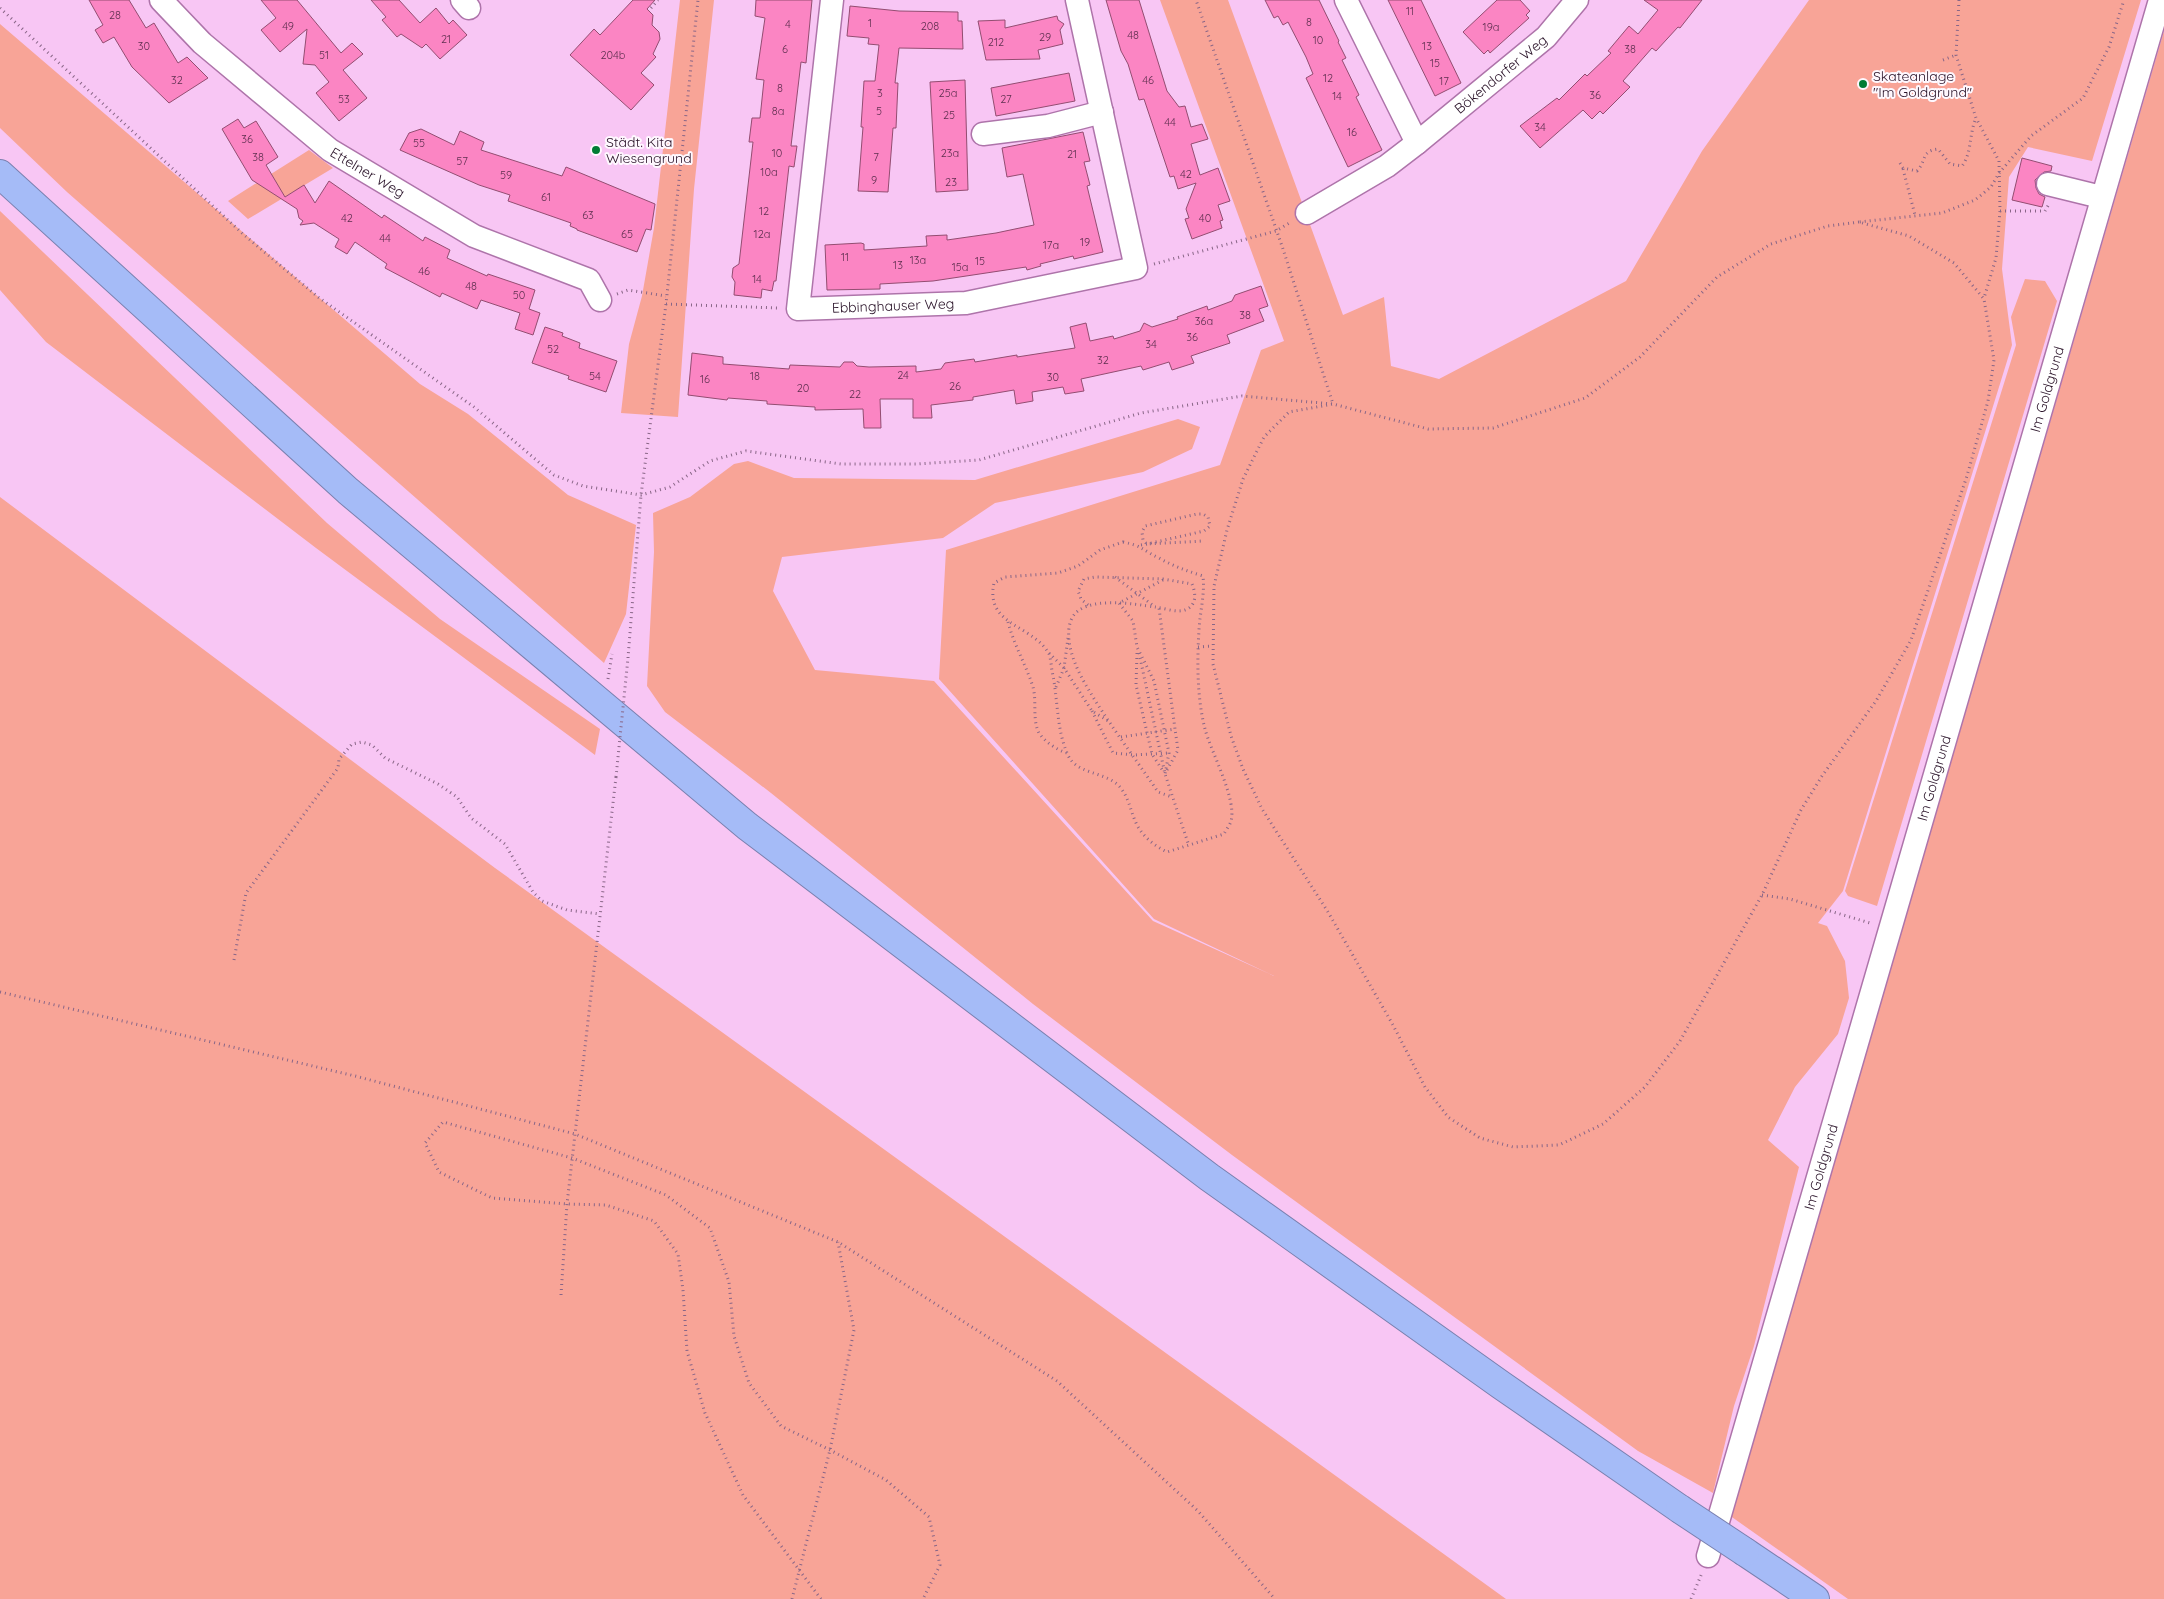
<svg xmlns="http://www.w3.org/2000/svg" width="2164" height="1599" font-family="Quicksand,sans-serif">
  <style>
    .green { fill: #f8a497 }
    .building { fill: #fb85c3; stroke: #934d71 }
    .lines { fill: none; stroke-linecap: round; stroke-linejoin: round }
    .minor-casing { stroke: #ae74aa; stroke-width: 25 }
    .highway-casing { stroke: #7a80af; stroke-width: 30 }
    .path { stroke: #896687; stroke-width: 3; stroke-dasharray: 1 4; stroke-linecap: butt }
    .minor { stroke: #fff; stroke-width: 22 }
    .highway { stroke: #a5bbf7; stroke-width: 28 }
    .highway-bridge-casing { stroke: #7a80af; stroke-width: 30; stroke-linecap: butt }
    .path-bridge { stroke: #896687; stroke-width: 3; stroke-dasharray: 1 4; stroke-linecap: butt }
    .highway-bridge { stroke: #a5bbf7; stroke-width: 28 }
    .poi-dot { fill: #027c34; stroke: #fef8fe; stroke-width: 2 }
    .labels { text-anchor: middle; dominant-baseline: central; stroke-width: 4; stroke-linejoin: round; paint-order: stroke }
    .number-label { font-size: 11px; fill: #5e2f4f }
    .street-label { font-size: 14px; fill: #291228; stroke: #fef8fe }
    .poi-label { font-size: 14px; fill: #291228; stroke: #fef8fe; text-anchor: start }
  </style>
  <rect width="100%" height="100%" fill="#f8c6f4"/>
  <path class="green" d="M680 0H714L694 189 678 417 621 413 629 344 642 296 654 228Z
    M1160 0H1228L1343 315 1384 297 1391 366 1439 379 1626 281 1702 151 1809 0H2141L2092 161 2028 147 2009 177 2002 269 2012 345 1843 891 1818 923 1827 926 1845 961 1849 998 1838 1034 1795 1087 1768 1140 1799 1167 1754 1346 1734 1406 1713 1493 1638 1451 1232 1155 1033 1004 771 793 665 712 647 686 654 552 653 513 690 497 734 464 748 461 794 478 975 480 1178 419 1200 427 1192 449 1143 472 995 503 943 538 782 557 773 591 815 670 934 681 1153 921 1274 976 1154 919 939 679 946 550 1220 465 1261 350 1284 341Z
    M0 24 420 384 468 414 568 495 636 525 626 614 604 663 67 192 0 128Z
    M2164 31V1599H1848L1729 1515 1901 934Z
    M309 150 333 168 248 219 228 201Z
    M0 211 327 523 440 619 600 729 595 755 316 548 46 342 0 290Z
    M2025 279 2045 281 2057 301 1877 906 1848 896 1845 891 2016 345 2011 317Z
    M0 497 495 868 1506 1599H0Z"/>
  <path class="building" d="M89 0H129L146 28 154 23 178 63 187 57 208 78 169 103 132 67 114 37 103 43 95 30 103 25Z
    M261 0H297L341 53 352 43 363 54 343 70 367 98 339 121 316 93 329 82 315 65 303 64 307 29 280 52 261 30 276 18Z
    M371 0H399L420 23 436 8 449 24 453 20 467 35 440 59 426 44 422 48 401 34 397 37 382 20 386 17Z
    M633 0H655L647 9 653 15 652 25 659 32 660 39 653 54 656 57 641 73 654 85 631 110 570 55 594 29 600 35Z
    M756 0H812L806 63 801 62 791 146H797L794 167 789 166 776 281H774L772 291 762 289 761 298 734 295 735 282 732 277 733 268 739 264 753 142H749L752 118H760L764 80 756 79 765 18 755 16Z
    M1106 0H1139L1167 91 1179 107 1185 106 1191 127 1202 124 1208 139 1191 144 1200 175 1218 168 1230 201 1218 205 1223 220 1220 221 1222 228 1192 239 1185 219 1189 218 1186 209 1196 183 1178 189 1174 176 1170 177 1144 99 1139 100 1128 64 1121 51Z
    M1265 0H1319L1339 41 1338 42 1346 58 1342 60 1359 95 1356 97 1382 150 1348 167 1306 78 1313 74 1306 57 1288 22 1283 25 1278 16 1274 18Z
    M1388 0H1421L1461 83 1435 96Z
    M1497 0H1520L1530 11 1526 15 1529 18 1490 53 1488 50 1484 54 1463 32Z
    M1644 0H1702L1680 28 1678 27 1656 51 1652 48 1623 81 1630 87 1603 114 1600 111 1592 119 1583 110 1540 148 1520 126 1557 98 1559 100 1585 74 1587 76 1611 53 1608 51 1629 26 1638 34 1658 10Z
    M850 6 899 11 958 12V21H962L963 49 899 48 895 83H898L896 128H893L888 192 858 191 863 127H861L864 81H875L879 45 868 44 869 38 847 36Z
    M1057 16 1058 20 1064 24 1060 30 1063 44 1038 50 1040 59 986 60 978 21 1005 20V28Z
    M1069 73 1075 101 996 116 991 88Z
    M965 80 968 190 936 192 930 82Z
    M238 119 244 128 256 121 278 157 266 165 285 197 304 185 315 203 329 181 382 218 384 215 423 241 425 237 450 250 447 258 487 276 488 274 535 290 529 309 540 313 533 335 515 329 520 313 481 300 477 309 442 293 440 297 385 268 387 264 355 242 347 254 335 247 339 239 314 223 300 225 303 221 299 218 297 209 252 180 222 129Z
    M421 129 454 145 460 131 484 142 481 150 562 176 566 167 655 204 651 230 646 229 637 252 577 230V229L570 226 571 223 508 201 510 195 479 185 400 150 409 133Z
    M1083 132 1090 161 1084 162 1090 185 1087 186 1103 252 1074 259 1073 256 1040 264 1041 266 1027 270 1026 267 933 281 880 284V289L827 290 825 245 861 243 864 244V250L927 246 926 236 947 235V240L996 233 1034 225 1023 174 1007 177 1002 148Z
    M2022 158 2052 166 2051 171 2044 172 2035 180 2036 188 2039 194 2045 197 2042 207 2012 200Z
    M1261 286 1268 306 1259 309 1264 321 1227 335 1230 343 1191 356 1194 363 1172 370 1169 362 1143 370 1141 366 1081 379 1084 391 1065 394 1063 387 1032 392 1033 401 1016 404 1014 390 973 397V400L931 405 932 418H913V399H880L881 428H864L863 409 815 410V407L767 404V401L728 398 727 400 688 395 692 353 723 357V364L789 369 790 365 840 367 844 362H853L857 366 869 367 916 366V372L941 369 945 363 974 359 975 362 1017 355V357L1075 348 1070 327 1086 323 1090 341 1113 336 1114 339 1140 331 1144 323 1152 327 1178 319 1177 317 1207 306 1208 310 1232 301 1235 295Z
    M545 327 563 333 562 336 580 343 579 348 617 361 606 392 568 379 569 376 532 363Z"/>
  <g class="lines">
    <g class="minor-casing">
      <g id="minor">
        <path id="s1" d="M161 0 202 43 330 150 474 236 589 280 600 300"/>
        <path d="M462 0 469 8"/>
        <path id="s2" d="M832 0 798 309 966 303 1136 268 1077 0"/>
        <path id="s3" d="M1346 0 1417 143 1546 37 1577 0"/>
        <path d="M983 134 1048 126 1102 112"/>
        <path d="M2048 184 2101 197"/>
        <path d="M1307 213 1387 166 1417 143"/>
        <path id="s4" d="M1708 1556 2160 0"/>
      </g>
    </g>
    <g class="highway-casing">
      <path id="highway" d="M0 174 348 491 747 826 1209 1177 1501 1385 1680 1509
        M1745 1552 1815 1599"/>
    </g>
    <path class="path" d="M1959 0 1956 55 1976 118 1999 161 2000 211 1996 258 1984 298
      M0 8 243 234 318 297 474 407 554 475 583 486 641 495 670 487 710 461 746 451 841 464H917L979 460 1141 413 1242 396 1333 404 1282 246 1196 0
      M651 8 658 0
      M1943 60 1956 55
      M1900 163 1903 168 1917 171C1927 160 1921 151 1938 149L1950 164 1962 166C1972 153 1969 134 1976 118
      M1903 169 1915 215
      M2000 211H2045L2049 204
      M1859 222 1828 226 1771 244 1717 277 1640 357 1585 398 1493 428 1428 429 1333 404 1289 412 1264 437 1243 479 1227 530 1214 586 1213 664 1231 736 1243 769 1262 809 1328 912 1393 1025 1425 1087 1448 1117 1480 1138 1513 1147 1559 1145 1603 1124 1645 1087 1680 1041 1762 895 1801 810 1822 776 1876 701 1911 640 1967 476 1988 401 1994 360 1984 299 1954 263 1909 236 1859 222 1942 213 1975 200 1991 187 1999 173 2031 136 2083 98 2109 47 2124 0
      M1154 264 1276 231 1291 222
      M617 294 628 290 666 296
      M666 304 778 308
      M1123 542C1143 546 1142 550 1159 558 1173 566 1187 571 1203 576 1205 595 1200 611 1199 630 1197 662 1197 698 1205 729 1211 752 1237 799 1231 821 1230 825 1226 830 1224 834L1167 852C1155 846 1144 838 1137 825 1130 811 1129 795 1117 784 1101 771 1075 774 1067 753 1056 727 1058 697 1052 671 1051 665 1051 657 1048 652 1030 624 985 625 994 583L1005 577 1058 573 1078 566 1100 550Z
      M1141 545 1147 544 1204 531 1210 526 1208 517 1203 514H1197L1145 526 1142 532 1143 540 1147 544 1203 541
      M1115 577 1154 606
      M1163 580 1119 603 1133 621 1137 647 1154 681 1169 753 1165 774
      M1088 605 1081 599 1078 591 1084 579 1095 577 1163 579 1192 584C1196 593 1197 606 1185 610 1176 613 1164 608 1155 607 1134 604 1084 595 1072 618 1063 636 1074 664 1083 680 1105 719 1133 755 1158 792L1172 797
      M1008 622C1014 645 1026 665 1033 687 1037 702 1032 719 1039 733 1045 742 1057 750 1067 753
      M1198 647 1213 646
      M1049 653 1064 668 1092 711 1110 722
      M1137 653 1136 685 1152 754 1163 771
      M1139 653 1165 774 1189 846
      M628 658 641 495 666 304 698 0
      M608 679 612 654
      M1056 687 1064 668 1068 638
      M1092 711 1113 753 1134 755 1169 753
      M1121 737 1175 729 1159 608
      M1167 770 1178 750 1175 729
      M1762 895 1790 899 1870 923
      M234 960 246 893 338 768 339 759 352 744 362 742 372 745 385 758 438 784 457 797 471 818 505 844 533 892 542 901 567 910 600 914
      M0 992 355 1076 575 1134 838 1242 1057 1381 1198 1511 1275 1599
      M561 1295 567 1204 616 777
      M792 1599 830 1450 854 1330 838 1242
      M821 1599 743 1495 705 1413 687 1351 683 1290 678 1254 654 1221 606 1205 567 1204 492 1198 439 1172 425 1143 443 1122 572 1158 666 1195 710 1228 729 1282 734 1336 749 1383 781 1426 830 1450 886 1480 929 1517 940 1565 923 1599
      M1691 1599 1702 1573"/>
    <use href="#minor" class="minor"/>
    <use href="#highway" class="highway"/>
    <g class="highway-bridge-casing">
      <path id="highway-bridge" d="M1680 1509 1745 1552"/>
    </g>
    <path class="path-bridge" d="M616 777 628 658"/>
    <use href="#highway-bridge" class="highway-bridge"/>
  </g>
  <g class="poi-dot">
    <circle cx="1863" cy="84" r="5"/>
    <circle cx="596" cy="150" r="5"/>
  </g>
  <g class="labels">
    <g class="number-label">
      <text x="1410" y="11">11</text>
      <text x="115" y="15">28</text>
      <text x="1309" y="22">8</text>
      <text x="870" y="23">1</text>
      <text x="788" y="24">4</text>
      <text x="288" y="26">49</text>
      <text x="930" y="26">208</text>
      <text x="1491" y="27">19a</text>
      <text x="1133" y="35">48</text>
      <text x="1045" y="37">29</text>
      <text x="446" y="39">21</text>
      <text x="1318" y="40">10</text>
      <text x="996" y="42">212</text>
      <text x="144" y="46">30</text>
      <text x="1427" y="46">13</text>
      <text x="785" y="49">6</text>
      <text x="1630" y="49">38</text>
      <text x="324" y="55">51</text>
      <text x="613" y="55">204b</text>
      <text x="1435" y="63">15</text>
      <text x="1328" y="78">12</text>
      <text x="177" y="80">32</text>
      <text x="1148" y="80">46</text>
      <text x="1444" y="81">17</text>
      <text x="780" y="88">8</text>
      <text x="880" y="93">3</text>
      <text x="948" y="93">25a</text>
      <text x="1595" y="95">36</text>
      <text x="1337" y="96">14</text>
      <text x="344" y="99">53</text>
      <text x="1006" y="99">27</text>
      <text x="778" y="111">8a</text>
      <text x="879" y="111">5</text>
      <text x="949" y="115">25</text>
      <text x="1170" y="122">44</text>
      <text x="1540" y="127">34</text>
      <text x="1352" y="132">16</text>
      <text x="247" y="139">36</text>
      <text x="419" y="143">55</text>
      <text x="777" y="153">10</text>
      <text x="950" y="153">23a</text>
      <text x="1072" y="154">21</text>
      <text x="258" y="157">38</text>
      <text x="876" y="157">7</text>
      <text x="462" y="161">57</text>
      <text x="769" y="172">10a</text>
      <text x="1186" y="174">42</text>
      <text x="506" y="175">59</text>
      <text x="874" y="180">9</text>
      <text x="951" y="182">23</text>
      <text x="546" y="197">61</text>
      <text x="764" y="211">12</text>
      <text x="588" y="215">63</text>
      <text x="347" y="218">42</text>
      <text x="1205" y="218">40</text>
      <text x="627" y="234">65</text>
      <text x="762" y="234">12a</text>
      <text x="385" y="238">44</text>
      <text x="1085" y="242">19</text>
      <text x="1051" y="245">17a</text>
      <text x="845" y="257">11</text>
      <text x="918" y="260">13a</text>
      <text x="980" y="261">15</text>
      <text x="898" y="265">13</text>
      <text x="960" y="267">15a</text>
      <text x="424" y="271">46</text>
      <text x="757" y="279">14</text>
      <text x="471" y="286">48</text>
      <text x="519" y="295">50</text>
      <text x="1245" y="315">38</text>
      <text x="1204" y="321">36a</text>
      <text x="1192" y="337">36</text>
      <text x="1151" y="344">34</text>
      <text x="553" y="349">52</text>
      <text x="1103" y="360">32</text>
      <text x="903" y="375">24</text>
      <text x="595" y="376">54</text>
      <text x="755" y="376">18</text>
      <text x="1053" y="377">30</text>
      <text x="705" y="379">16</text>
      <text x="955" y="386">26</text>
      <text x="803" y="388">20</text>
      <text x="855" y="394">22</text>
    </g>
    <g class="street-label">
      <text stroke="none"><textPath href="#s3" startOffset="268">Bökendorfer Weg</textPath></text>
      <text stroke="none"><textPath href="#s1" startOffset="270">Ettelner Weg</textPath></text>
      <text stroke="none"><textPath href="#s2" startOffset="406">Ebbinghauser Weg</textPath></text>
      <text stroke="none"><textPath href="#s4" startOffset="1215">Im Goldgrund</textPath></text>
      <text stroke="none"><textPath href="#s4" startOffset="810">Im Goldgrund</textPath></text>
      <text stroke="none"><textPath href="#s4" startOffset="405">Im Goldgrund</textPath></text>
    </g>
    <g class="poi-label">
      <text x="1873" y="76">Skateanlage<tspan x="1873" dy="16">"Im Goldgrund"</tspan></text>
      <text x="606" y="142">Städt. Kita<tspan x="606" dy="16">Wiesengrund</tspan></text>
    </g>
  </g>
</svg>
